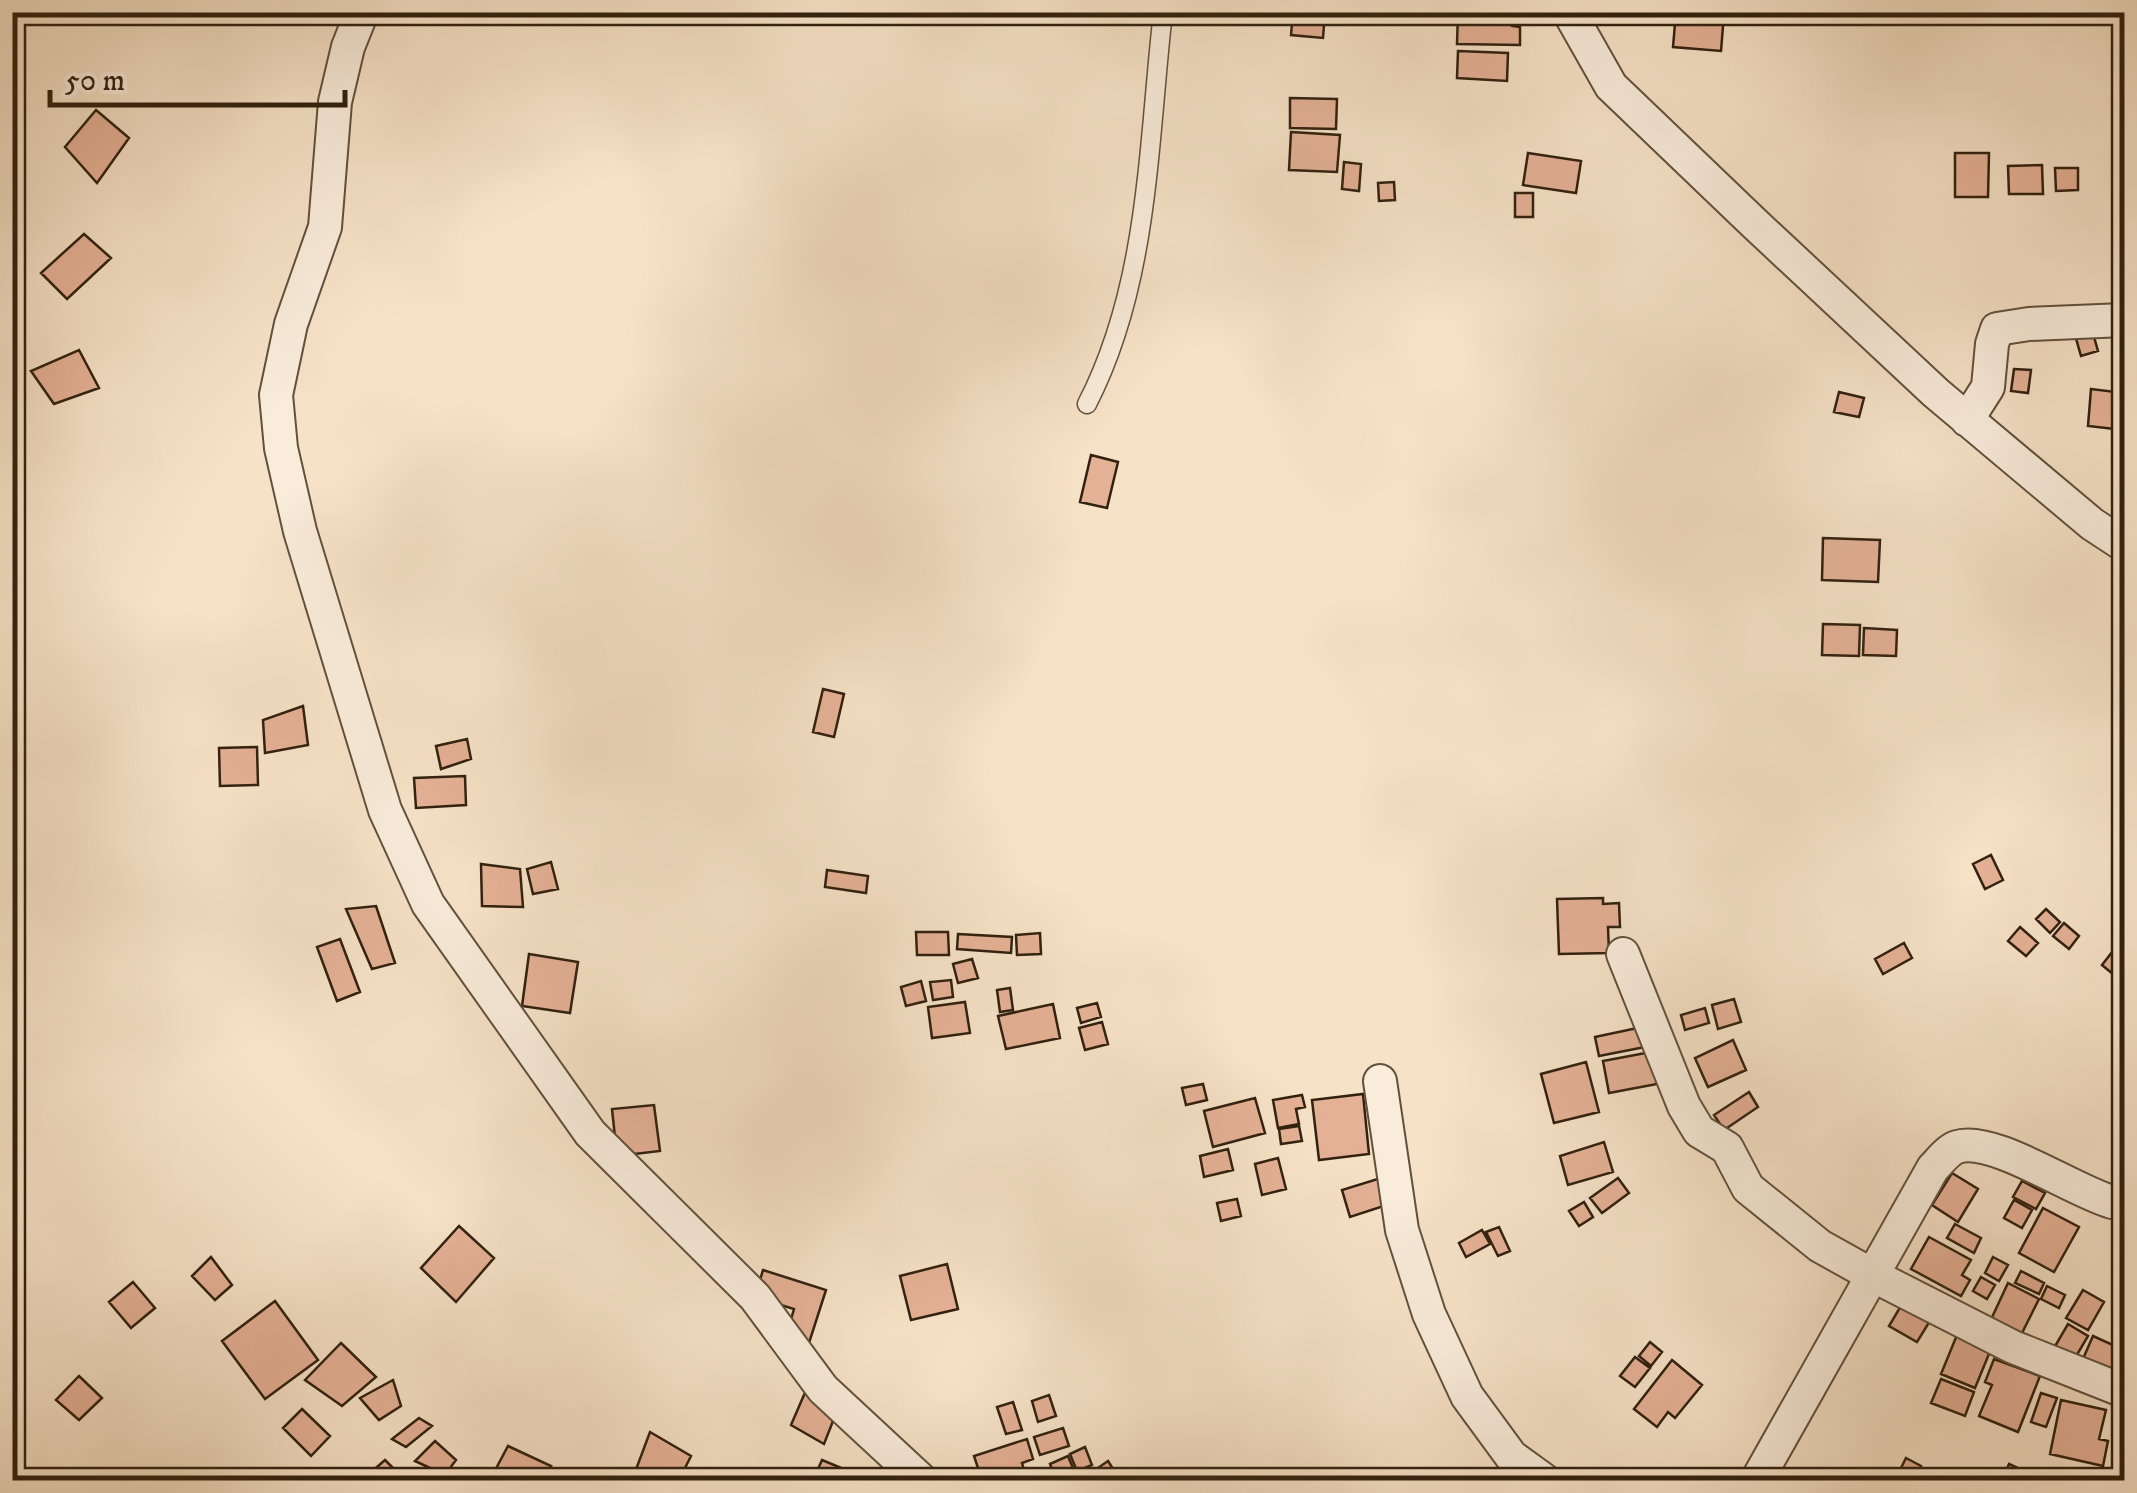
<svg xmlns="http://www.w3.org/2000/svg" width="2137" height="1493" font-family="'IM FELL DW Pica',serif">
  <style>
    .building { fill: #e5b196; stroke: #31210f; stroke-width: 2.5 }
    .lines { fill: none; stroke-linecap: round; stroke-linejoin: round }
    .lane-casing { stroke: #62513d; stroke-width: 21 }
    .street-casing { stroke: #62513d; stroke-width: 36 }
    .lane { stroke: #f9ecdb; stroke-width: 18 }
    .street { stroke: #f9ecdb; stroke-width: 32 }
  </style>
  <rect width="100%" height="100%" fill="#f6e2c7"/>
  <filter id="stains"><feTurbulence type="fractalNoise" baseFrequency=".002" numOctaves="4"/><feColorMatrix values="0 0 0 0 .2 0 0 0 0 .09 0 0 0 0 .02 0 0 0 .5 -.17"/></filter>
  <radialGradient id="worn" r=".72"><stop offset=".6" stop-color="#630" stop-opacity="0"/><stop offset="1" stop-color="#630" stop-opacity=".3"/></radialGradient>
  <path class="building" d="M1293 12H1325L1323 38 1291 35Z
    M1458 12H1512V26L1520 27V45L1457 44Z
    M1676 12 1724 14 1721 51 1673 47Z
    M1458 51 1508 53 1507 81 1457 78Z
    M1290 98 1337 99 1336 129 1290 128Z
    M96 110 129 138 97 183 65 147Z
    M1291 132 1340 135 1337 172 1289 170Z
    M1528 153 1581 161 1576 193 1523 185Z
    M1955 153H1989L1988 197H1955Z
    M1344 162 1361 164 1359 191 1342 189Z
    M2042 165 2043 194H2009L2008 166Z
    M2055 168H2078V190L2056 191Z
    M1394 182 1395 200 1379 201 1378 183Z
    M1515 193H1533V217H1515Z
    M84 234 111 258 67 299 41 273Z
    M2092 330 2098 351 2081 356 2075 335Z
    M79 350 99 388 54 404 31 371Z
    M2014 369 2031 370 2028 393 2011 391Z
    M2091 389 2124 393V430L2088 426Z
    M1839 392 1864 398 1859 417 1834 412Z
    M1091 455 1118 462 1107 508 1080 502Z
    M1823 538 1880 540 1878 582 1822 580Z
    M1823 624 1860 625 1859 656 1822 655Z
    M1864 628 1897 630 1896 656 1863 655Z
    M823 689 844 694 834 737 813 732Z
    M303 706 308 745 265 753 263 720Z
    M467 739 471 759 441 769 436 746Z
    M257 747 258 785 220 786 219 748Z
    M465 776 466 805 416 808 414 778Z
    M1991 855 2003 880 1985 889 1973 864Z
    M551 862 558 889 533 894 527 869Z
    M481 864 520 869 523 907 482 906Z
    M827 870 868 876 866 893 825 887Z
    M1603 898V904L1619 903 1620 927H1608L1609 953 1559 954 1557 899Z
    M376 906 395 963 372 969 346 909Z
    M2046 909 2060 922 2050 933 2036 919Z
    M2064 923 2079 936 2069 949 2053 936Z
    M2020 927 2038 943 2026 956 2008 941Z
    M916 932H948L949 955H917Z
    M1040 933 1041 954 1017 955 1016 935Z
    M958 934 1012 937 1011 953 957 949Z
    M2123 938 2124 939V983L2102 965Z
    M340 939 360 992 337 1001 317 947Z
    M1904 943 1912 958 1883 974 1875 959Z
    M529 954 578 962 570 1013 522 1006Z
    M972 959 978 978 958 983 953 964Z
    M951 980 953 997 933 1000 930 982Z
    M921 981 926 1001 906 1006 901 987Z
    M1010 988 1013 1010 1000 1012 997 990Z
    M1734 999 1741 1022 1718 1029 1712 1005Z
    M965 1002 970 1033 932 1038 928 1007Z
    M1097 1003 1101 1017 1081 1023 1077 1008Z
    M1053 1004 1060 1038 1006 1049 998 1016Z
    M1705 1008 1709 1023 1685 1030 1681 1015Z
    M1102 1022 1108 1044 1085 1050 1079 1028Z
    M1642 1027 1645 1047 1599 1056 1595 1037Z
    M1733 1040 1746 1070 1708 1087 1695 1058Z
    M1651 1052 1657 1084 1609 1093 1603 1061Z
    M1586 1062 1599 1112 1554 1123 1541 1074Z
    M1203 1084 1207 1100 1186 1105 1182 1088Z
    M1749 1092 1758 1107 1724 1130 1714 1115Z
    M1363 1094 1369 1154 1319 1160 1312 1100Z
    M1302 1095 1305 1107 1296 1109 1299 1124 1278 1128 1273 1100Z
    M1255 1098 1265 1133 1213 1147 1204 1111Z
    M654 1105 660 1151 617 1156 612 1109Z
    M1299 1126 1302 1141 1281 1144 1279 1129Z
    M1604 1142 1613 1172 1568 1185 1560 1156Z
    M1228 1149 1233 1170 1204 1177 1200 1156Z
    M1278 1158 1286 1189 1262 1195 1255 1164Z
    M1952 1173 1978 1189 1958 1222 1932 1205Z
    M1384 1177 1393 1203 1350 1217 1342 1190Z
    M1618 1178 1629 1193 1602 1213 1590 1198Z
    M2022 1181 2045 1193 2036 1209 2013 1197Z
    M1237 1199 1241 1216 1221 1221 1217 1203Z
    M2014 1200 2032 1210 2022 1228 2004 1218Z
    M1584 1202 1593 1217 1579 1226 1569 1211Z
    M2043 1208 2079 1227 2054 1272 2019 1253Z
    M1955 1224 1981 1238 1974 1253 1947 1238Z
    M459 1226 494 1258 456 1302 421 1268Z
    M1499 1227 1510 1251 1498 1256 1486 1232Z
    M1482 1230 1490 1244 1466 1257 1459 1243Z
    M1929 1237 1971 1260 1962 1275 1970 1280 1961 1296 1911 1269Z
    M211 1257 232 1285 215 1300 192 1276Z
    M1993 1257 2008 1265 1999 1281 1985 1273Z
    M947 1264 958 1309 911 1320 900 1276Z
    M763 1270 826 1290 809 1343 786 1336 794 1309 755 1297Z
    M2021 1271 2044 1283 2039 1294 2015 1283Z
    M1981 1277 1995 1285 1987 1299 1973 1291Z
    M133 1282 155 1308 131 1328 109 1302Z
    M2008 1283 2039 1299 2018 1341 1988 1326Z
    M2047 1286 2065 1295 2059 1308 2041 1299Z
    M2083 1290 2104 1302 2088 1330 2066 1318Z
    M1905 1299 1933 1316 1917 1342 1889 1326Z
    M275 1301 318 1360 265 1399 222 1341Z
    M2068 1324 2088 1336 2071 1365 2051 1353Z
    M1957 1335 1991 1349 1975 1388 1941 1374Z
    M2093 1336 2124 1350V1371L2118 1385 2079 1368Z
    M1650 1342 1662 1352 1651 1366 1639 1356Z
    M341 1343 376 1377 342 1406 305 1380Z
    M1635 1357 1650 1368 1635 1387 1620 1376Z
    M1994 1359 2040 1376 2018 1432 1979 1416 1992 1385 1985 1382Z
    M1672 1360 1702 1385 1675 1418 1668 1412 1657 1427 1634 1409Z
    M79 1376 102 1398 79 1420 56 1400Z
    M1941 1379 1974 1392 1965 1416 1931 1403Z
    M393 1380 401 1406 379 1420 360 1398Z
    M807 1388 837 1411 824 1444 791 1425Z
    M2041 1393 2057 1398 2046 1427 2031 1422Z
    M1049 1395 1056 1416 1038 1422 1032 1401Z
    M2061 1400 2106 1410 2099 1439 2108 1441 2103 1466 2050 1454Z
    M1013 1402 1022 1430 1006 1434 997 1407Z
    M302 1409 330 1436 311 1456 283 1428Z
    M419 1418 432 1426 406 1447 392 1439Z
    M1063 1428 1069 1446 1040 1455 1034 1437Z
    M650 1432 691 1456 679 1480H632Z
    M1027 1439 1033 1459 1022 1463 1027 1480H982L974 1456Z
    M435 1441 456 1460 445 1475 415 1461Z
    M508 1446 551 1466 540 1480H490Z
    M1085 1447 1092 1465 1077 1471 1070 1454Z
    M1068 1456 1075 1473 1056 1480 1050 1464Z
    M1906 1458 1921 1466 1914 1480 1898 1474Z
    M385 1460 405 1480H362Z
    M822 1460 868 1479V1480H813Z
    M1108 1461 1120 1480H1097L1092 1472Z
    M2009 1464 2042 1479V1480H2002Z"/>
  <g class="lines">
    <g class="lane-casing">
      <path id="lane" d="M1087 404C1149 284 1148 144 1163 12"/>
    </g>
    <g class="street-casing">
      <path id="street" d="M362 12 348 47 335 102 325 227 291 324 276 395 281 448 300 531 385 810 428 904 590 1133 755 1297 823 1389 921 1480
        M1569 12 1611 86 1754 223 1936 393 2092 524 2124 545
        M1967 420 1988 387 1992 344 1997 329 2029 324 2124 320
        M1623 954 1684 1106 1699 1131 1727 1148 1748 1188 1820 1246 1872 1275 2013 1347 2124 1391
        M1380 1081 1402 1230 1429 1314 1467 1396 1511 1456 1544 1480
        M1757 1480 1933 1168C1940 1161 1948 1150 1957 1147 1992 1135 2073 1191 2112 1202L2124 1196"/>
    </g>
    <use href="#lane" class="lane"/>
    <use href="#street" class="street"/>
  </g>
  <rect width="2137" height="1493" fill="none" stroke="#f6e2c7" stroke-width="50"/>
  <rect x="15" y="15" width="2107" height="1463" fill="none" stroke="#31210f" stroke-width="5"/>
  <rect x="25" y="25" width="2087" height="1443" fill="none" stroke="#31210f" stroke-width="2.5"/>
  <path d="M50 90v15h295v-15" fill="none" stroke="#31210f" stroke-width="5"/>
  <text x="65" y="90" font-size="30" fill="#31210f" stroke="#f9ecdb" stroke-width="8" paint-order="stroke">50 m</text>
  <rect width="100%" height="100%" filter="url(#stains)"/>
  <rect width="100%" height="100%" fill="url(#worn)"/>
</svg>
